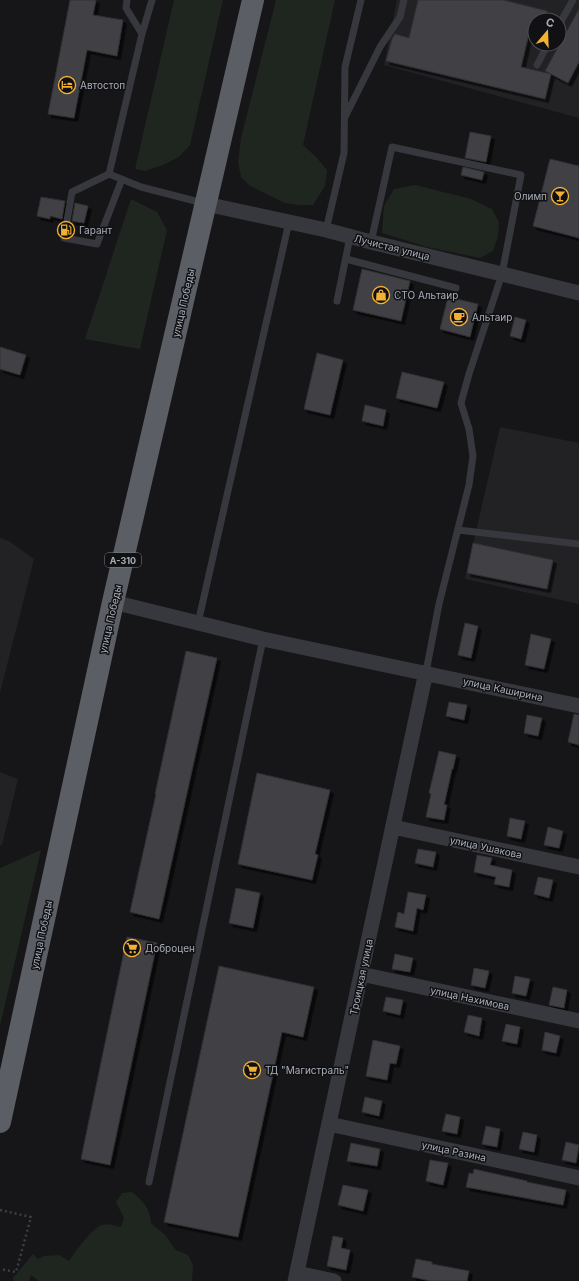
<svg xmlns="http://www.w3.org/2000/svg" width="579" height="1281" font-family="Inter,sans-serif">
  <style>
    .built { fill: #222225; fill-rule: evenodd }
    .green { fill: #1e261f }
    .building { fill: #404145; stroke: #303034; filter: url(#shadow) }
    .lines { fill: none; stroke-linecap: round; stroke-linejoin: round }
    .path { stroke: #3d3f44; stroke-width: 2.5; stroke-dasharray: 2 3; stroke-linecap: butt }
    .service { stroke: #37383d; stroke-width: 7 }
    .minor { stroke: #37383d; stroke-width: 15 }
    .trunk { stroke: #5b5e65; stroke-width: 22 }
    .labels { text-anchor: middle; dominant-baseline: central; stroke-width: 3; stroke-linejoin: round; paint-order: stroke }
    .shield { fill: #111113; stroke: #7b7e86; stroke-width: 1 }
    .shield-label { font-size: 9px; font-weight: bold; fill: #a8adb8 }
    .poi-label { font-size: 10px; fill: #a8adb8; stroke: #111113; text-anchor: start }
    .street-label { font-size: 10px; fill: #a8adb8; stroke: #111113 }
  </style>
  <defs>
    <filter id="shadow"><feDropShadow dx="3.5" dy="3.5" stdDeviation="0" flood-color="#0009"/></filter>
  </defs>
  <rect width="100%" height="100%" fill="#161618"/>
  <path class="built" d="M397 0H579V118L384 65ZM535 20H559V44H535Z
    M500 427 579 443V604L465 579Z
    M0 538 9 541 34 559 0 693Z
    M0 772 18 779 2 845H0Z"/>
  <path class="green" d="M174 0H223L190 145 179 157 163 165 145 171 135 169Z
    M276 0H335L303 145 316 157 327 170 325 186 313 205H299L285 203 250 186 241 177 238 162 241 138Z
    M415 185 471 199 492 209 499 222 498 236 493 251 480 258 427 247 382 233 384 206 394 189Z
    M131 199 157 212 167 230 140 349 85 339Z
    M41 850 0 1026V868Z
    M132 1192C143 1201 150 1208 151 1223L165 1235 176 1250 188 1255 193 1265 192 1281H39L31 1275 29 1281H14L13 1278 33 1254 38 1259 44 1256 59 1255 69 1261C75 1252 92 1228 102 1225 108 1223 114 1226 121 1227L124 1218 116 1202 122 1193Z"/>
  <path class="building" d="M70 0H96L93 15 123 20 117 56 87 50 74 118 48 114Z
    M418 0H503L547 11 545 20H535V26L531 25 521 67 551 74 545 99 386 61 392 39 395 34 409 38Z
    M579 9V62L568 83 545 71Z
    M470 132 491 136 486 162 465 158Z
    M550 159 579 166V238L533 226Z
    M463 167 484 172 482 180 461 175Z
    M41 197 65 201 62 219 50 216V219L37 216Z
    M75 203 88 206 84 223 72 221Z
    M362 269 410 281 401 321 353 310Z
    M448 297 478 304 470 337 440 329Z
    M515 317 526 320 521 339 510 336Z
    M0 347 26 355 20 375 0 369Z
    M317 353 343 360 330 415 304 409Z
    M402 372 444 382 437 408 396 398Z
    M365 405 386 410 383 426 362 421Z
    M473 543 553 560 547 589 467 573Z
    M465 623 478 626 471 658 458 655Z
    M531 634 551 639 544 669 525 665Z
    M186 651 217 658 159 919 130 912 156 794H155Z
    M449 702 467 705 464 720 446 716Z
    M574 714 579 715V745L568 742Z
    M527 715 542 718 538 736 524 733Z
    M439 751 456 755 453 769H452L444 805H447L444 820 426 817 431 794 429 793Z
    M257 773 330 790 315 854 318 855 312 880 238 864Z
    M510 818 525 821 521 839 507 836Z
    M548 827 563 831 559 848 544 845Z
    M418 849 436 852 433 867 415 863Z
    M477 855 492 858 490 865 512 870 509 887 494 884 496 877 474 872Z
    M538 877 553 880 549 898 534 894Z
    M236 888 260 893 253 928 229 923Z
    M408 892 426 895 423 910 417 908 413 931 395 927 398 912 404 914Z
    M127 937 157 943 110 1165 81 1159Z
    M395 954 413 958 410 972 392 969Z
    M219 966 314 987 303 1037 282 1032 238 1237 164 1222Z
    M474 968 489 971 485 988 471 985Z
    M515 976 530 979 526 996 512 993Z
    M553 987 567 990 564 1008 549 1005Z
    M386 997 403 1000 400 1015 383 1011Z
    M468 1015 482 1018 479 1036 464 1032Z
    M506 1024 520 1027 517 1044 502 1041Z
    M545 1032 560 1036 556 1053 542 1050Z
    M373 1040 400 1046 396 1064 390 1063 387 1080 366 1076Z
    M365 1097 382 1101 379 1116 362 1112Z
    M446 1114 460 1117 457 1134 442 1131Z
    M486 1126 500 1129 497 1147 482 1144Z
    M523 1132 537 1135 534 1152 519 1149Z
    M566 1142 579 1145 576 1163 562 1160Z
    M351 1143 380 1149 377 1166 347 1161Z
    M430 1160 448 1163 443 1185 426 1181Z
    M474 1169 527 1181V1182L566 1190 563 1205 466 1187 469 1173 473 1174Z
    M343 1185 368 1190 363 1211 338 1205Z
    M333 1236 343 1238 341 1248 350 1250 346 1270 327 1266Z
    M416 1259 432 1262V1264L469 1271 467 1281H431L412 1277Z"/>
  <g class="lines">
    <path class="path" d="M0 1210 31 1217 16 1272 0 1269"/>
    <path class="service" d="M127 0 126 8 142 34
      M152 0 142 34 109 174 141 187 203 203
      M559 25 573 0
      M537 65 548 44
      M345 117 380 47 400 17 404 0
      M109 174 72 192 64 238 97 244 122 179
      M326 230 344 153 345 67 361 0
      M371 242 392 147 521 175 502 274 469 374 461 403 469 429 473 456 469 485 439 604 426 672
      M346 259 456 288
      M337 301 350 237
      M458 530 579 544
      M198 623 289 222
      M149 1182 263 639"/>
    <path class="minor" d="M206 204 326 230 371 242 579 293
      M113 602 263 639 579 706
      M393 827 579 867
      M361 974 579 1021
      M329 1124 579 1178
      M297 1273 334 1281
      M295 1281 426 672"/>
    <path class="trunk" d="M0 1122 113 602 253 0"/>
  </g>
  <defs>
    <g id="hotel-ring" transform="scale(0.9)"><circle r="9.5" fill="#111113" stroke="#f2b134" stroke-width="1.5"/><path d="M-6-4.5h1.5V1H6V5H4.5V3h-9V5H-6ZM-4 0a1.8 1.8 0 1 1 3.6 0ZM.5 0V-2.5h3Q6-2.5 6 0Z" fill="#f2b134"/></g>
    <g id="bar-ring" transform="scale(0.9)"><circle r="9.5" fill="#111113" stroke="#f2b134" stroke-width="1.5"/><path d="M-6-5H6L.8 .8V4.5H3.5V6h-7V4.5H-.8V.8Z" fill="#f2b134"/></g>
    <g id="fuel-ring" transform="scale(0.9)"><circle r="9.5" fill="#111113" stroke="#f2b134" stroke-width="1.5"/><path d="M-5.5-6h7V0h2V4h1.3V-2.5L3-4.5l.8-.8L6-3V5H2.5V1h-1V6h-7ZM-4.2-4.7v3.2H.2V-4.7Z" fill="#f2b134"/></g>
    <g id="shop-ring" transform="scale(0.9)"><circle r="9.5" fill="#111113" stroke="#f2b134" stroke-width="1.5"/><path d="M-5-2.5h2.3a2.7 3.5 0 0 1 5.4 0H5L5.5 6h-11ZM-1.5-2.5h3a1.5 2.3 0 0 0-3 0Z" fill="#f2b134"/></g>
    <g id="cafe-ring" transform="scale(0.9)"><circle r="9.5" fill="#111113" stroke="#f2b134" stroke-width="1.5"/><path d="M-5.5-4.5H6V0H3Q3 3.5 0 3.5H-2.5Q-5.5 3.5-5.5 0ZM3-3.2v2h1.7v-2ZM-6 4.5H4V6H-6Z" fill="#f2b134"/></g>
    <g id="supermarket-ring" transform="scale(0.9)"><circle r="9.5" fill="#111113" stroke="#f2b134" stroke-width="1.5"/><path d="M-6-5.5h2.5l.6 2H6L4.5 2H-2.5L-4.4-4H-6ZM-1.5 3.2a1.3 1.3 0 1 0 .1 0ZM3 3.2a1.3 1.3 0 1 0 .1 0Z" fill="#f2b134"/></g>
  </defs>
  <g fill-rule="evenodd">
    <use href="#hotel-ring" x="67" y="85"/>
    <use href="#bar-ring" x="560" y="196"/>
    <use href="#fuel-ring" x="66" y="230"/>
    <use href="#shop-ring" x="381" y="295"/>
    <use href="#cafe-ring" x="459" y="317"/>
    <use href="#supermarket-ring" x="132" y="948"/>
    <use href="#supermarket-ring" x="252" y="1070"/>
  </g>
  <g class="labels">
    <rect class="shield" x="105" y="553" width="36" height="14" rx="3"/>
    <g class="shield-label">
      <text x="123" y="560">А-310</text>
    </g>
    <g class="poi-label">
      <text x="80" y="85">Автостоп</text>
      <text x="547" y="196" text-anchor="end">Олимп</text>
      <text x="79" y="230">Гарант</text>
      <text x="394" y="295">СТО Альтаир</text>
      <text x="472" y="317">Альтаир</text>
      <text x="145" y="948">Доброцен</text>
      <text x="265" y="1070">ТД "Магистраль"</text>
    </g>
    <g class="street-label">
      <text transform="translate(392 247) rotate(14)">Лучистая улица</text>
      <text transform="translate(183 303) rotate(-77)">улица Победы</text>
      <text transform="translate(110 619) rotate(-77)">улица Победы</text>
      <text transform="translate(503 689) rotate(12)">улица Каширина</text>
      <text transform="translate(486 847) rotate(12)">улица Ушакова</text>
      <text transform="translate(41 935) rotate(-78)">улица Победы</text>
      <text transform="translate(361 977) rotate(-78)">Троицкая улица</text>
      <text transform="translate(470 998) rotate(12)">улица Нахимова</text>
      <text transform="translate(454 1151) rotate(12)">улица Разина</text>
    </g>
  </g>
  <g transform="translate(547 32) rotate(19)"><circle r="19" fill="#111113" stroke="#4d4f55"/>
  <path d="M0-3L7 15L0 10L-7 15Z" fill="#f2b134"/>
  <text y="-6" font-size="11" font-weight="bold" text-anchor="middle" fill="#a8adb8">С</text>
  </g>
</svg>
